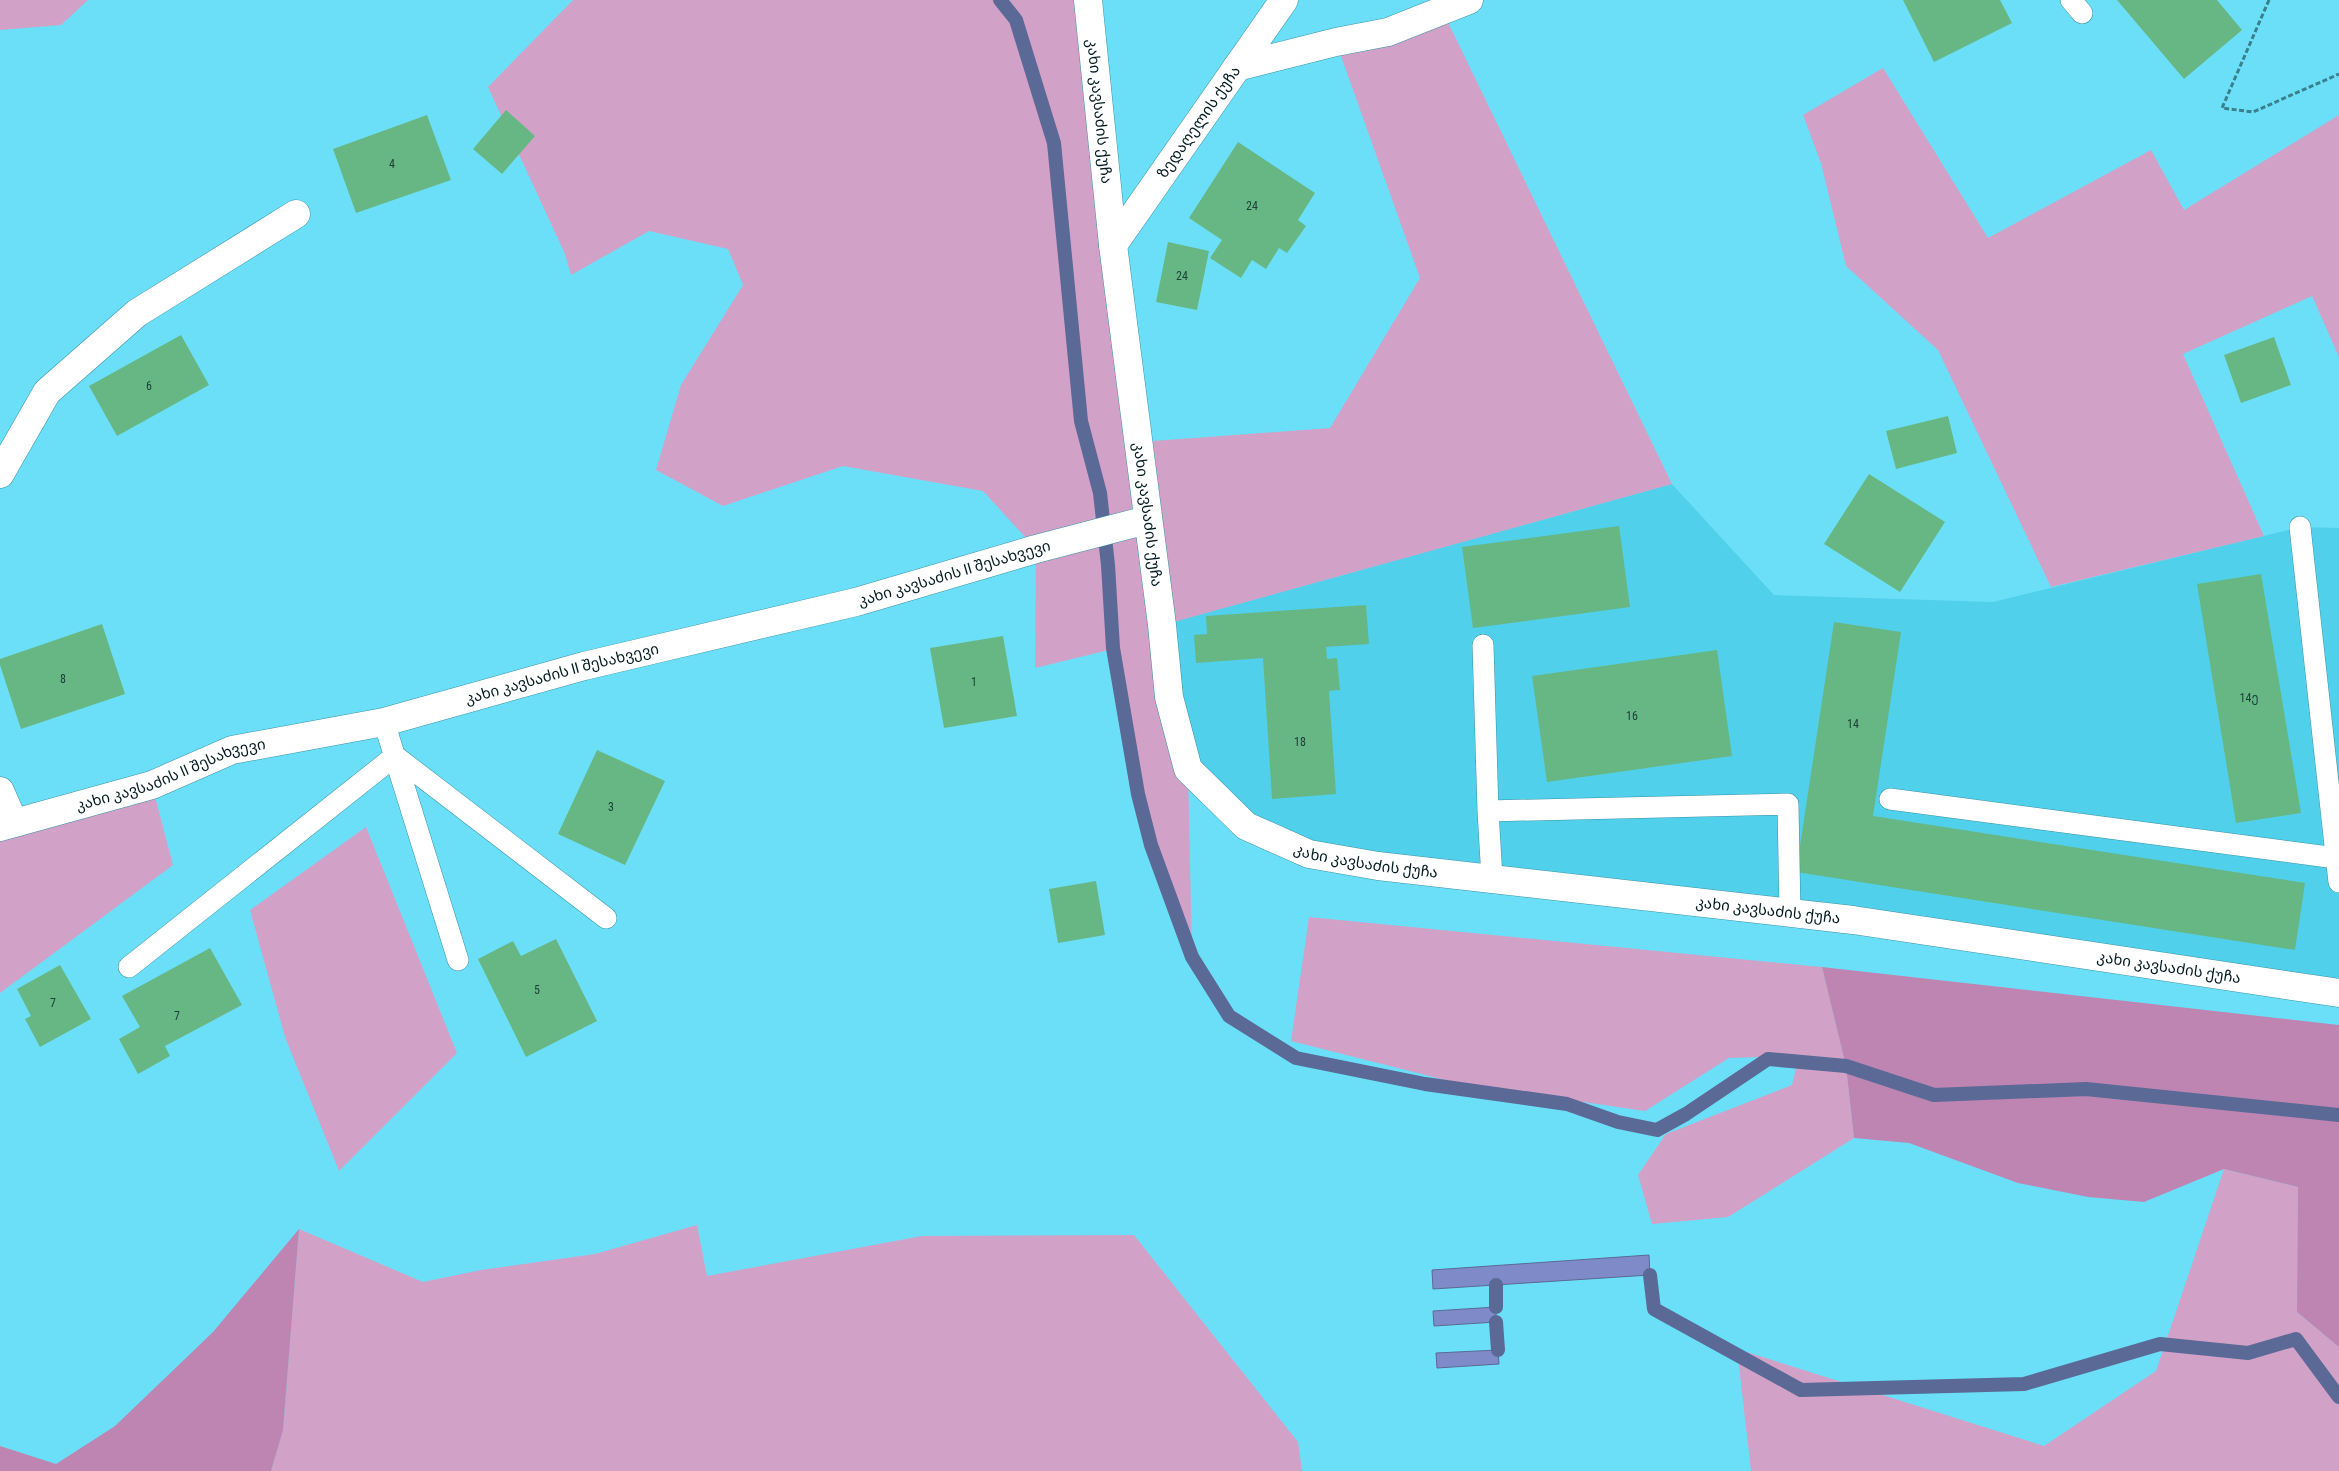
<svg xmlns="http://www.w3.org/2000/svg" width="2339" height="1471" font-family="'Roboto Condensed','Noto Sans Georgian',sans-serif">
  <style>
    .built { fill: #51d0eb }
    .green { fill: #d2a1c7 }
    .forest { fill: #be85b2 }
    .water { fill: #7f8bc8; stroke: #5a6995 }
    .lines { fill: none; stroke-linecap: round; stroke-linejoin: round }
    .stream { stroke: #5a6995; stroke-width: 14 }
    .building { fill: #67b784 }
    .lane-casing { stroke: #3992a5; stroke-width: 22 }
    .street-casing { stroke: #3992a5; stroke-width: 29 }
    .path { stroke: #39808f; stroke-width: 3; stroke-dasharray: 5 2.5; stroke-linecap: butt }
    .lane { stroke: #fff; stroke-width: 21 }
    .street { stroke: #fff; stroke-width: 28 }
    .labels { text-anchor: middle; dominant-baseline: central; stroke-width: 4.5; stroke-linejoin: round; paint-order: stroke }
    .number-label { font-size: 12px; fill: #1b4138 }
    .street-label { font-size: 15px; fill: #021a1f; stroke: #d5f3fb }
  </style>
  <rect width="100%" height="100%" fill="#6cdff8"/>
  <path class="built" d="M1672 484 1774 595 1993 602 2300 527 2339 528V993L1378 866 1246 826 1188 769 1162 625Z"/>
  <path class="green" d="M0 0H88L61 25 0 30Z
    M573 0H1088L1139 442 1330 428 1420 278 1336 42 1442 10 1672 484 1163 625 1188 769 1192 957 1151 845 1138 794 1113 649 1035 668 1036 549 983 491 843 466 723 506 656 470 681 385 743 285 728 249 649 231 571 275 565 254 488 87Z
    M1883 68 1988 238 2151 150 2184 210 2339 115V357L2312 296 2183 354 2264 536 2051 587 1938 350 1846 266 1821 163 1803 115Z
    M152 785 173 865 0 993V827Z
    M366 827 457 1053 339 1171 285 1037 250 910Z
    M1309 917 1822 967 1846 1066 1854 1138 1728 1217 1652 1224 1638 1175 1666 1134 1792 1085 1799 1056 1729 1058 1645 1111 1465 1085 1291 1041Z
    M2224 1169 2298 1187 2297 1312 2339 1347V1471H1751L1737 1349 2044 1446 2156 1371Z
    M697 1225 707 1276 922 1236 1134 1235 1298 1442 1302 1471H271L283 1430 299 1229 423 1282 481 1270 595 1254Z"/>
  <path class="forest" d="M1822 967 2339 1025V1347L2297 1312 2298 1187 2224 1169 2144 1202 2088 1197 2018 1183 1909 1143 1854 1138 1846 1066Z
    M299 1229 283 1430 271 1471H0V1446L56 1464 115 1426 213 1332Z"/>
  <path class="water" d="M1649 1255 1650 1275 1433 1289 1432 1270Z
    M1496 1307V1322L1434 1326 1433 1311Z
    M1498 1350 1499 1364 1437 1368 1436 1353Z"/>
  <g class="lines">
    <path class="stream" d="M1000 0 1016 20 1054 143 1081 421 1100 493 1108 565 1113 648 1138 794 1151 845 1192 957 1229 1016 1296 1058 1425 1084 1567 1104 1618 1122 1657 1130 1686 1114 1768 1059 1846 1066 1934 1095 2086 1089 2339 1115
      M1650 1275 1654 1309 1801 1390 2024 1384 2160 1344 2248 1353 2296 1339 2339 1397
      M1496 1307V1285
      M1496 1322 1498 1350"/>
  </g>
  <path class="building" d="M1903 0H2000L2012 23 1934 62Z
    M2117 0H2217L2242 30 2184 79Z
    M506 110 535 136 502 174 473 149Z
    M427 115 451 180 356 213 333 149Z
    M1238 142 1315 193 1298 220 1306 226 1287 253 1279 248 1266 269 1252 260 1241 278 1210 258 1222 240 1189 218Z
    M1168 242 1209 251 1197 310 1156 302Z
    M181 335 209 385 117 436 89 386Z
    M2274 337 2291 385 2241 403 2224 355Z
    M1948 416 1957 453 1896 469 1886 431Z
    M1869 474 1945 522 1900 592 1824 544Z
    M1619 526 1630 607 1473 628 1462 547Z
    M2261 574 2301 813 2236 823 2197 584Z
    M1366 605 1369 644 1326 647 1327 659 1337 658 1340 690 1329 691 1336 794 1272 799 1263 658 1196 663 1194 635 1207 634 1206 616Z
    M1834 622 1901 632 1873 816 2305 883 2295 950 1796 872Z
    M102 624 125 694 21 729 0 665V659Z
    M1003 636 1017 716 944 728 930 648Z
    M1717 650 1732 756 1547 782 1532 676Z
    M597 750 665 781 625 865 558 834Z
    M1096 881 1105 935 1058 943 1049 889Z
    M556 939 597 1021 526 1057 478 959 513 941 521 956Z
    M210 948 242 1005 165 1046 170 1056 138 1074 119 1039 140 1027 122 996Z
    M60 965 91 1019 40 1047 25 1019 31 1016 17 989Z"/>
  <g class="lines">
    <g class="lane-casing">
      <path id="lane" d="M2071 0 2082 13
        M2300 527 2339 882
        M1483 645 1488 811
        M384 722 458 960
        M1890 799 2336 858
        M1492 878 1488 811 1788 804 1790 914
        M129 967 395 756 606 918"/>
    </g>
    <g class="street-casing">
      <g id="street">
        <path id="s1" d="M1088 0 1113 245 1162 625 1169 697 1188 769 1246 826 1309 854 1378 866 1853 920 2339 993"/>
        <path d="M1237 67 1336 42 1388 32 1469 0"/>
        <path id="s2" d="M1113 245 1284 0"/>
        <path d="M0 474 47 392 137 313 296 214"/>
        <path d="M0 791 14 823"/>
        <path id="s3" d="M0 827 152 785 232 750 384 722 584 666 856 602 1036 549 1147 520"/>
      </g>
    </g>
    <path class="path" d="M2269 0 2222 108 2253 112 2339 74"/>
    <use href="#lane" class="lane"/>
    <use href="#street" class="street"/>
  </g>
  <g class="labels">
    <g class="number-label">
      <text x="392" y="164">4</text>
      <text x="1252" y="206">24</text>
      <text x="1182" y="276">24</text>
      <text x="149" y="386">6</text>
      <text x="63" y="679">8</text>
      <text x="974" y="682">1</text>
      <text x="2249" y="698">14ე</text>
      <text x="1632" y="716">16</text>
      <text x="1853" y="724">14</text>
      <text x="1300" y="742">18</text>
      <text x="611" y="807">3</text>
      <text x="537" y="990">5</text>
      <text x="53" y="1003">7</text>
      <text x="177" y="1016">7</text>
    </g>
    <g class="street-label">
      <text stroke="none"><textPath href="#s1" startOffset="112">კახი კავსაძის ქუჩა</textPath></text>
      <text stroke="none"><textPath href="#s2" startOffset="150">ზედაღელის ქუჩა</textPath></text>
      <text stroke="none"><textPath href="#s1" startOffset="518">კახი კავსაძის ქუჩა</textPath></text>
      <text stroke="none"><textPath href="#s3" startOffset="989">კახი კავსაძის II შესახვევი</textPath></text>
      <text stroke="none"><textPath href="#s3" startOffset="584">კახი კავსაძის II შესახვევი</textPath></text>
      <text stroke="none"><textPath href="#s3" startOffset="179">კახი კავსაძის II შესახვევი</textPath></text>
      <text stroke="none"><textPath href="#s1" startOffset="984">კახი კავსაძის ქუჩა</textPath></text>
      <text stroke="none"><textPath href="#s1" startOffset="1389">კახი კავსაძის ქუჩა</textPath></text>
      <text stroke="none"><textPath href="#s1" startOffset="1794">კახი კავსაძის ქუჩა</textPath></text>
    </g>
  </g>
</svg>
